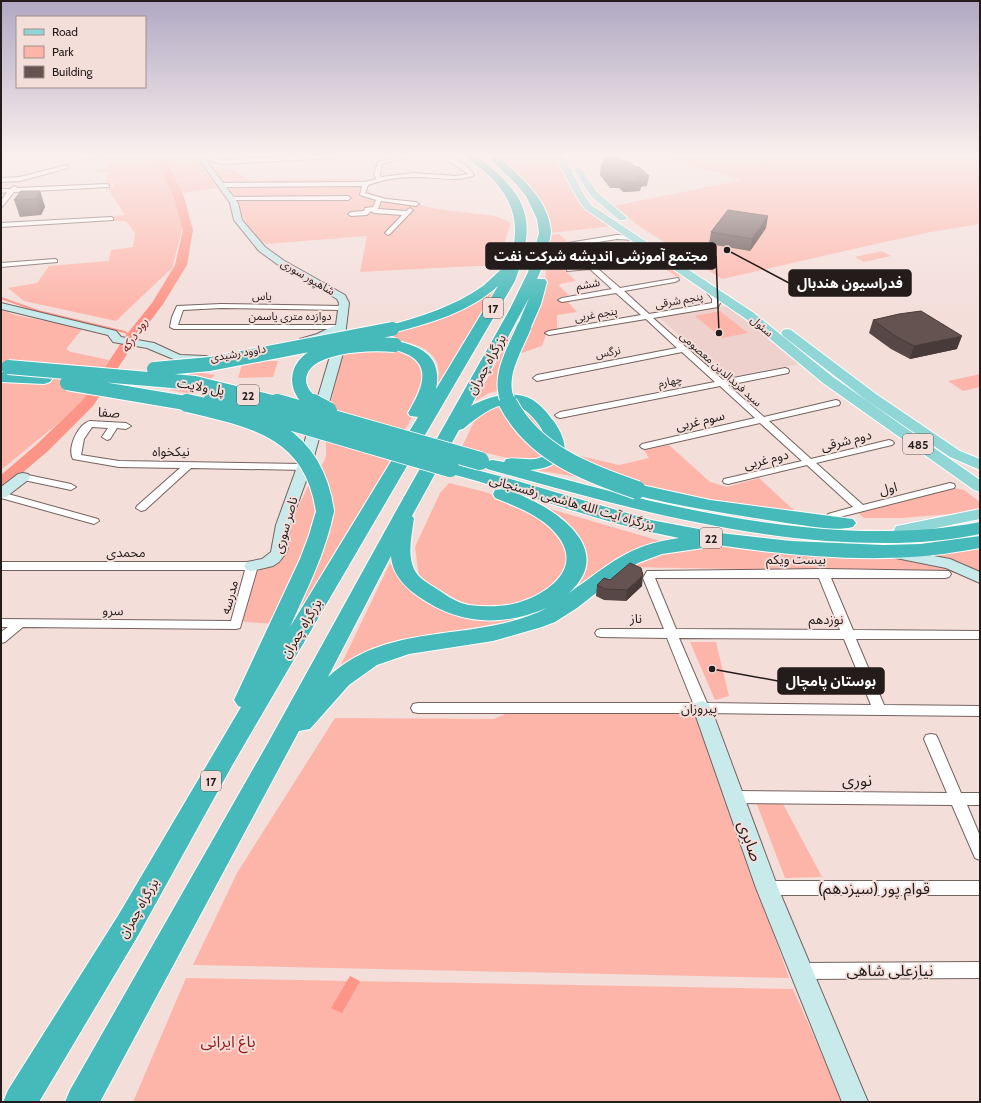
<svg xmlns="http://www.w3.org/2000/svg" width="981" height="1103" font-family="Cabin,'Noto Sans Arabic',sans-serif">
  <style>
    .built { fill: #eed1cc }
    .green { fill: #fdb5aa }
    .water { fill: #fc9588 }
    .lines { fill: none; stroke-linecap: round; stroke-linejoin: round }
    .stream { stroke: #fc9588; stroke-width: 2 }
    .river { fill: #fc9588; fill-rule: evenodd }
    .street-casing { stroke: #756360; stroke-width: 2 }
    .secondary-casing { stroke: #756360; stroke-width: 2 }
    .primary-casing { stroke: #fff; stroke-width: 2 }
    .highway-casing { stroke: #fff; stroke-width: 2 }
    .street { fill: #fff; fill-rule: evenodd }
    .secondary { fill: #c8eaeb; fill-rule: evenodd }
    .primary { fill: #90d6d6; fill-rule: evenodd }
    .highway { fill: #46babb; fill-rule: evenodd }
    .highway-bridge-far1-casing { stroke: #fff; stroke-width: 16; stroke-linecap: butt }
    .highway-bridge-casing { stroke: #fff; stroke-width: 20; stroke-linecap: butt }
    .highway-bridge-far1 { stroke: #46babb; stroke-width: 14 }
    .highway-bridge { stroke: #46babb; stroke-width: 18 }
    .wall { fill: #574746 }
    .shaded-wall { fill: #473a39 }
    .building { fill: #655351; stroke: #473a39 }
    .labels { text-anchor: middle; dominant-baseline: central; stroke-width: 4; stroke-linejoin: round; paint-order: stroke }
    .far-street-label { font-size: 11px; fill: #241c1b; stroke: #f3deda }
    .shield { fill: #f3deda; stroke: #625654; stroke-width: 1 }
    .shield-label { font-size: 12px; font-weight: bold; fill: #241c1b }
    .far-water-label { font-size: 12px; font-style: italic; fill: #731914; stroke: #f3deda }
    .street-label { font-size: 13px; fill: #241c1b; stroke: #f3deda }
    .near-street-label { font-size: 16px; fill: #241c1b; stroke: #f3deda }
    .near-park-label { font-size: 16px; fill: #921915; stroke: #f3deda }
    .leader { fill: none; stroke: #241c1b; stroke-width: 1.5 }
    .callout-dot { fill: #241c1b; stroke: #f3deda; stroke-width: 1.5 }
    .callout { fill: #241c1b; stroke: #241c1b; stroke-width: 1.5 }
    .callout-label { font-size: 14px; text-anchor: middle; font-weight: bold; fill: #fff }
  </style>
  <rect width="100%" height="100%" fill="#f3deda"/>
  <path class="built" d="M727 306 799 364 727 378 660 318Z"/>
  <path class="green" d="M88 156H195L217 188 174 194 183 227 172 268 116 321 24 301 8 288 37 283 49 266 109 261 111 250 133 247 135 233 126 221H111L113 216 125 215 108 189 115 187 113 183 106 184 107 172H96V169L108 168 104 159 88 161Z
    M494 156H554L559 161 580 202 588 210 613 226 550 233 549 224 504 163Z
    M660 156H980V224L931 232 880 243 722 279 639 226 614 206 742 180Z
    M230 168 250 180 358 179 372 194 437 209 496 216 511 223 497 265 360 272 367 236 266 244C247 233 241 211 231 193 226 185 220 178 215 170Z
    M559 234 567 241 561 248 563 256 554 260 576 281 560 284 559 286 569 295 557 298 560 301H567L577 312 557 315V329L547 332 542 346 516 355 545 281 549 235Z
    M882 251 891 256 864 262 855 257Z
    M657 258 684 276 677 277 650 259Z
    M502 282 443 379 434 392C456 342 397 338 363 339L444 318 469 306Z
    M533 295 498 377V391L489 393 475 401Z
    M1 310 15 315 83 328 66 349 71 352 109 360 88 397 62 420 1 470V318L2 316Z
    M720 311 748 333 722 338 695 316Z
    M344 349H399L422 361 423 397 402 435 328 414Z
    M243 361H278L273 377 238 378Z
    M192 371 215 375 194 394 170 390Z
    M980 374V387L963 391 948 381Z
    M506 405 529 410 547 431 543 459 519 461 462 447C475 421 475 410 506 405Z
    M326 441 390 461 319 585 283 643 329 495 328 484 320 467C328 458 326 453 326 441Z
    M669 445 710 482 727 487 759 478 797 513 675 495 623 481 578 461 580 456 619 465 649 458 644 450Z
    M555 459 624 488 572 476 535 470 543 467Z
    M449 483 485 492 526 507 557 528 570 546 567 580 529 602 501 608 478 609 449 601 419 577 415 547 440 493Z
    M309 484 319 514 274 624 245 622 240 620 253 576 262 568 288 534 294 516Z
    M955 488 964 490 980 502V510L952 514 901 518H864L858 513Z
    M540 506 664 542 635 549 616 558 545 612 505 622 418 639 337 673 390 563 404 582 440 607 467 619 504 618 533 612 582 560Z
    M713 546 859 558 917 559 968 573 626 567 645 557 694 547Z
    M980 548V575L916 555Z
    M690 642H716L729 696 715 700Z
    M510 712 696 713 789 978 193 965 237 873 335 718 494 719Z
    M756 802H782L822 877 785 878Z
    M186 978 793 989 843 1102H133Z"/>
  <path class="water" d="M350 976 360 981 342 1013 331 1008Z"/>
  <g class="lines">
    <path class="stream" d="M1 298 38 311 125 332 132 337"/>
    <path class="river" d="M153 156H164L184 197 193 230 187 265 163 304 137 339 93 406 48 451 7 486 1 488V475L36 445 83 400 127 334 152 303 175 265 183 230 174 197 157 160Z"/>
    <g class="street-casing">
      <path id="street" d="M80 156H86L89 158 86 160Z
        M204 156H210L221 160 313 156H338L335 158 221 164 212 161Z
        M404 156H412L382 164 380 174 381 177 414 173 456 176 468 174 442 156C452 156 469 166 474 175 462 183 429 176 413 177 397 177 382 180 368 185L365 193 386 199 416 202 419 204 416 206 381 201 378 209 406 211 410 208 413 210 390 234 388 235 385 233 402 215 374 213 371 211 367 215 351 216 348 214 351 212 364 211 365 208 373 207 376 200 360 195 362 186 221 187 218 185 221 183 364 182 376 179 374 174 378 162Z
        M66 165 68 166V168L20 181 1 182V178L20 177Z
        M107 184 109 185V187L14 192 3 206 1 207V201L7 192 1 193V189H10L14 186 17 188Z
        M231 197 348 196 351 198 348 200H229V198Z
        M111 217 113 218V220L1 227V223Z
        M617 235 635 236 638 238 635 240 617 239 573 246 593 264 648 257V259L646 260 597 268 620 288 678 278 679 280 675 282 624 291 649 314 712 303V299L702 286 706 284H709L720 299V303L718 307 653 318 723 380 785 368 788 369 789 371 788 373 728 385 764 417 836 400 839 401 840 403 839 405 769 421 811 459 889 440 892 441 894 443 892 445 816 463 863 505 950 483 954 484 955 486 954 488 832 519 828 518 827 516 828 514 853 507 807 465 728 484 724 483 723 481 724 479 802 461 760 423 645 449 642 448 640 446 642 444 755 418 720 386 560 418 557 417 555 415 560 412 715 382 682 352 537 381 533 378 537 375 677 348 646 319 549 335 545 333 549 331 641 315 616 293 562 302 558 300 562 298 612 289 590 269 567 271V269L586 265 565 245 568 243Z
        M55 259 57 260V262L1 267V263Z
        M221 304 343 306 347 308 343 310 221 308 183 310 178 325H343L344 327 340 329H174L170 327 172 317 177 306Z
        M90 421 126 423 131 426 126 429 117 428 110 439 107 440 102 437 108 428 92 427 84 439 81 455 119 461 304 464 309 467 304 470 191 468 145 510 141 511 136 508 137 506 180 468 119 467 73 459C67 448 78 424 90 421Z
        M23 474 71 484 76 487 71 490 19 479 18 477 19 475Z
        M1 492 98 519 99 521 94 524 1 498Z
        M1 562H252L256 563 258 566 240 628 236 629 23 627 5 642 1 643V632L8 627H1V619L231 621 245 570H1Z
        M823 569 949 571 951 574 949 577 945 578H831L853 630 980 631V639H856L884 705 980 706V716L702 713H418L413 712 411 708 413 704 418 703H693L667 638 601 637 597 636 595 633 597 630 601 629H664L643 578 647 571ZM655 578H819L840 630 676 629ZM679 638 844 639 871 705 707 703Z
        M931 734 936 735 938 739 961 793H980V805H967L980 836V860L975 858 952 805 734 803 729 801 727 797 729 793 734 791 947 793 924 739 926 735Z
        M767 881H980V895H767L761 893 759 888 761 883Z
        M980 962V978L800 979 794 977 792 971 794 965 800 963Z"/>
    </g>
    <g class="secondary-casing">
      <path id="secondary" d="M197 156H203L238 203 242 220 265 247 283 260 345 295 349 303 343 353 311 467 290 525 287 552 279 562 273 566 252 571 247 570 244 566 247 562 262 559 271 552 276 525 297 467 331 353 334 334 304 344 299 341 300 339 317 334 336 325 339 303 337 299 277 264 259 251 234 220 230 203Z
        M1 303 116 331 121 337 154 343 180 355 205 356 209 357 211 359 209 361 205 362 178 361 147 348 113 342 108 335 1 309Z
        M23 473 28 474 30 477 28 480 6 497 1 498V487L18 474Z
        M896 549 950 559 980 572V583L946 568 891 557 888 554 891 551Z
        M702 701 708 703 711 708 778 888 868 1102H842L756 888 693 708 696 703Z"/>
    </g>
    <g class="primary-casing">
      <path id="primary" d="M554 156H562L566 160 584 195 591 205 754 313 833 377 980 480V492L974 490 823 383 746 319 585 209C572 193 566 173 554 156Z
        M578 167 581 168 597 192 625 216 627 218 625 220H619L591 196 574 170Z
        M787 329 791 330 876 394 960 451 980 459V470L950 457 866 400 783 336 781 333 783 330Z
        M980 509V519L902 535 896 534 894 530 896 526 902 525Z"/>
    </g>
    <g class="highway-casing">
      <path id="highway" d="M466 156H477C528 196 538 218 515 281L233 764 139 934 39 1102H3L8 1090 119 914 241 707 238 706 234 700 300 559 309 535 316 511 318 507 325 505 332 507 334 511C326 552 307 589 290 627L418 417 410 416 408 413C420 392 435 365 404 353 398 350 391 350 388 345L390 342C396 340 402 342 408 344 431 351 441 365 436 389L498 286C470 312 428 324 392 333L387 332 385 329 387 326C420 317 455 306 483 286 490 280 497 273 503 267L507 266C523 228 515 199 485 172 479 167 471 162 466 156Z
        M495 156 499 157C521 177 548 199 551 231 551 240 542 270 537 279H545L547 282 541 304 531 327 529 330 524 331 519 330 517 327 529 298 471 406C488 396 515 389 533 400 542 406 549 415 555 423 561 432 565 441 565 452 557 465 546 469 530 470 669 508 837 550 980 522V534C929 545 878 544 826 541 710 532 598 500 487 469L484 465 487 461 493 460 504 462 506 459C519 456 538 465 547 452 548 440 543 429 535 420 511 390 486 410 463 429L459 430 412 516 414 518C412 534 407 554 414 569 418 578 429 584 437 589 446 595 457 603 469 605 485 607 502 607 517 603 548 594 584 568 557 535 542 516 517 507 495 498L493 494 495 490C507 487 517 493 527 498 565 515 613 553 569 593 609 565 627 545 679 538 599 523 522 492 444 472L441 468 444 464 450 463 507 478 651 520 720 533 791 541 884 545 920 544 980 536V548C957 552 934 556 910 557 848 561 774 554 712 544L710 547 662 554 638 563 618 576 577 608 555 622 542 627 493 641 409 654 377 665 349 685 310 729 299 731 100 1102H65L70 1090 269 741 396 511 510 309 528 272 539 233 537 219 526 196 516 184 490 159ZM391 556C392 574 405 587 419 597 460 625 501 627 547 608 476 644 390 619 328 677Z
        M1 372 44 374 50 376 52 379 50 382 44 384 1 382Z
        M637 484 710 500 853 519 856 523 853 527C834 532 805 525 786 523 734 515 682 507 630 494L628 490 630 486Z"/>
    </g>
    <use href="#street" class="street"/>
    <use href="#secondary" class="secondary"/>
    <use href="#primary" class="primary"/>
    <use href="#highway" class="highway"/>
    <g class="highway-bridge-far1-casing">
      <path id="highway-bridge-far1" d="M8 367 195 383 280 404
        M154 369 210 364 392 329
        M67 383 191 404
        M210 401 224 404
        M314 404C306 398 299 391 299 379 301 344 369 343 395 345
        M509 404C496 378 514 351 524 327"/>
    </g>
    <g class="highway-bridge-casing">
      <path id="highway-bridge" d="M187 403C256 419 313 430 325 511
        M220 403 276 417 450 468
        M277 403 480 461
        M313 403 328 411
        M508 403C534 453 587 473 637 490"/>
    </g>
    <use href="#highway-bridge-far1" class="highway-bridge-far1"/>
    <use href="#highway-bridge" class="highway-bridge"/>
  </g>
  <path class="wall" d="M213 156H231L226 158Z
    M603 158 623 161 636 167 649 176 647 186 641 187 640 191 623 192 619 188H610L600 175 601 164H602Z
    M40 191 45 207 41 215 20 217 14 200Z
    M766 228 750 251 709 244 711 232Z
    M873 320 957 349 910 359 891 349 869 333Z
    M610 580 642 586 626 601 604 600 596 596 597 585Z"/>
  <path class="shaded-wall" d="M226 156H231L226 158Z
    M641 180 640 191 623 192 624 182Z
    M40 191 45 207 41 215 36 199Z
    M768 216 766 228 750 251 752 239Z
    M962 336 957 349 910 359 914 346Z
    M643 575 642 586 626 601 627 590Z"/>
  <path class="building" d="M620 157 623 161H628L636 167H639L649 176H637L641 180 624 182 620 177H611L601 164H608L603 158Z
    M21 191H40L36 199 14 200Z
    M728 210 768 216 752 239 711 232Z
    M921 311 962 336 914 346 895 336 873 320 899 314Z
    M630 563 641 568 643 575 627 590 605 589 597 585 604 578 610 580Z"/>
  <linearGradient id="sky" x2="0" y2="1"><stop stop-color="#b0a8c2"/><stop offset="0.5" stop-color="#faf0ee"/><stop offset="1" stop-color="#faf0ee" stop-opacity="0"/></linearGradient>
  <rect width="981" height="310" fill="url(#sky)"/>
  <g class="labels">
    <g class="far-street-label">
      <text transform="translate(308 277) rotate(30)">شاهپور سوری</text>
      <text transform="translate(588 284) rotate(-10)">ششم</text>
      <text transform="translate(262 296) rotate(1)">یاس</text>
      <text transform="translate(679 300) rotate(-10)">پنجم شرقی</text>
      <text transform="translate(596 314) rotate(-10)">پنجم غربی</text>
      <text x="290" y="316">دوازده متری یاسمن</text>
      <text transform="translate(762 326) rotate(41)">سئول</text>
      <text transform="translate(608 352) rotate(-11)">نرگس</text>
      <text transform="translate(238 353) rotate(-10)">داوود رشیدی</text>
      <text transform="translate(721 369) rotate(42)">سید فریدالدین معصومی</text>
      <text transform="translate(670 381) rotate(-11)">چهارم</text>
    </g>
    <g class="shield">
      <rect x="483" y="298" width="20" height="20" rx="3"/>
      <rect x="237" y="385" width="22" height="20" rx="3"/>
      <rect x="903" y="434" width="30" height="20" rx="3"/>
      <rect x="700" y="528" width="22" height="20" rx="3"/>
      <rect x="201" y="771" width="20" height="20" rx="3"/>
    </g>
    <g class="shield-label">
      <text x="493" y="308">17</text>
      <text x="248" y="395">22</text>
      <text x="918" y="444">485</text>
      <text x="711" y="538">22</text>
      <text x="211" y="781">17</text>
    </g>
    <g class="far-water-label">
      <text transform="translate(134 335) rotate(-56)">رود درکه</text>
    </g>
    <g class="street-label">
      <text transform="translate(486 364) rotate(-61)">بزرگراه چمران</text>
      <text transform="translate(201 386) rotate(10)">پل ولایت</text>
      <text transform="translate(109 412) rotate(3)">صفا</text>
      <text transform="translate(700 420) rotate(-13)">سوم غربی</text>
      <text transform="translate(846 440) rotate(-14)">دوم شرقی</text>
      <text x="171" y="451">نیکخواه</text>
      <text transform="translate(766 459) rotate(-14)">دوم غربی</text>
      <text transform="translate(888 488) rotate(-14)">اول</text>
      <text transform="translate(572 502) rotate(16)">بزرگراه آیت الله هاشمی رفسنجانی</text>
      <text transform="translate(285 525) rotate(-74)">ناصر سوری</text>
      <text x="126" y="552">محمدی</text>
      <text x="796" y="559">بیست ویکم</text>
      <text transform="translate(229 597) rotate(-75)">مدرسه</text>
      <text transform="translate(113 610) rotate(1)">سرو</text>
      <text x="636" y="618">ناز</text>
      <text x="826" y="619">نوزدهم</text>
      <text transform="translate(301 628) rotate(-59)">بزرگراه چمران</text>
      <text x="699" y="708">پیروزان</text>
      <text transform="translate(138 908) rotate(-60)">بزرگراه چمران</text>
    </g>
    <g class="near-street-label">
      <text x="857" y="780">نوری</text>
      <text transform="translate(750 841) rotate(70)">صابری</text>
      <text x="874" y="888">قوام پور (سیزدهم)</text>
      <text x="890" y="970">نیازعلی شاهی</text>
    </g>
    <g class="near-park-label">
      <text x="228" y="1041">باغ ایرانی</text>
    </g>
  </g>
  <path class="leader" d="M719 333L716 256M727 250L789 283M712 669L778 681"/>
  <g class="callout-dot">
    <circle cx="719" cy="333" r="4"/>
    <circle cx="727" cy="250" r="4"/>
    <circle cx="712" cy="669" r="4"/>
  </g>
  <g class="callout">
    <rect x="486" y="243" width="230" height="26" rx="4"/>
    <rect x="789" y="270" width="122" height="26" rx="4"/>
    <rect x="778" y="668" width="106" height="26" rx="4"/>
  </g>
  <g class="callout-label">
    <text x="601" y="261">مجتمع آموزشی اندیشه شرکت نفت</text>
    <text x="850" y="288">فدراسیون هندبال</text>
    <text x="831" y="686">بوستان پامچال</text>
  </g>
  <rect width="981" height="1103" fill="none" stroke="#241c1b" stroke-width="4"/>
  <rect x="16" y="16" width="130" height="72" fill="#f3deda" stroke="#a0908e"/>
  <rect x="24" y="29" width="20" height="6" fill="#90d6d6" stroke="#a0908e"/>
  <text x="52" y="36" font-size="12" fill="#241c1b">Road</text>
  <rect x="24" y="46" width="20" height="12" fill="#fdb5aa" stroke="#a0908e"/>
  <text x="52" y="56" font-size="12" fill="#241c1b">Park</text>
  <rect x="24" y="66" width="20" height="12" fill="#655351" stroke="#a0908e"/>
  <text x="52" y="76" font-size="12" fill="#241c1b">Building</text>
</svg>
